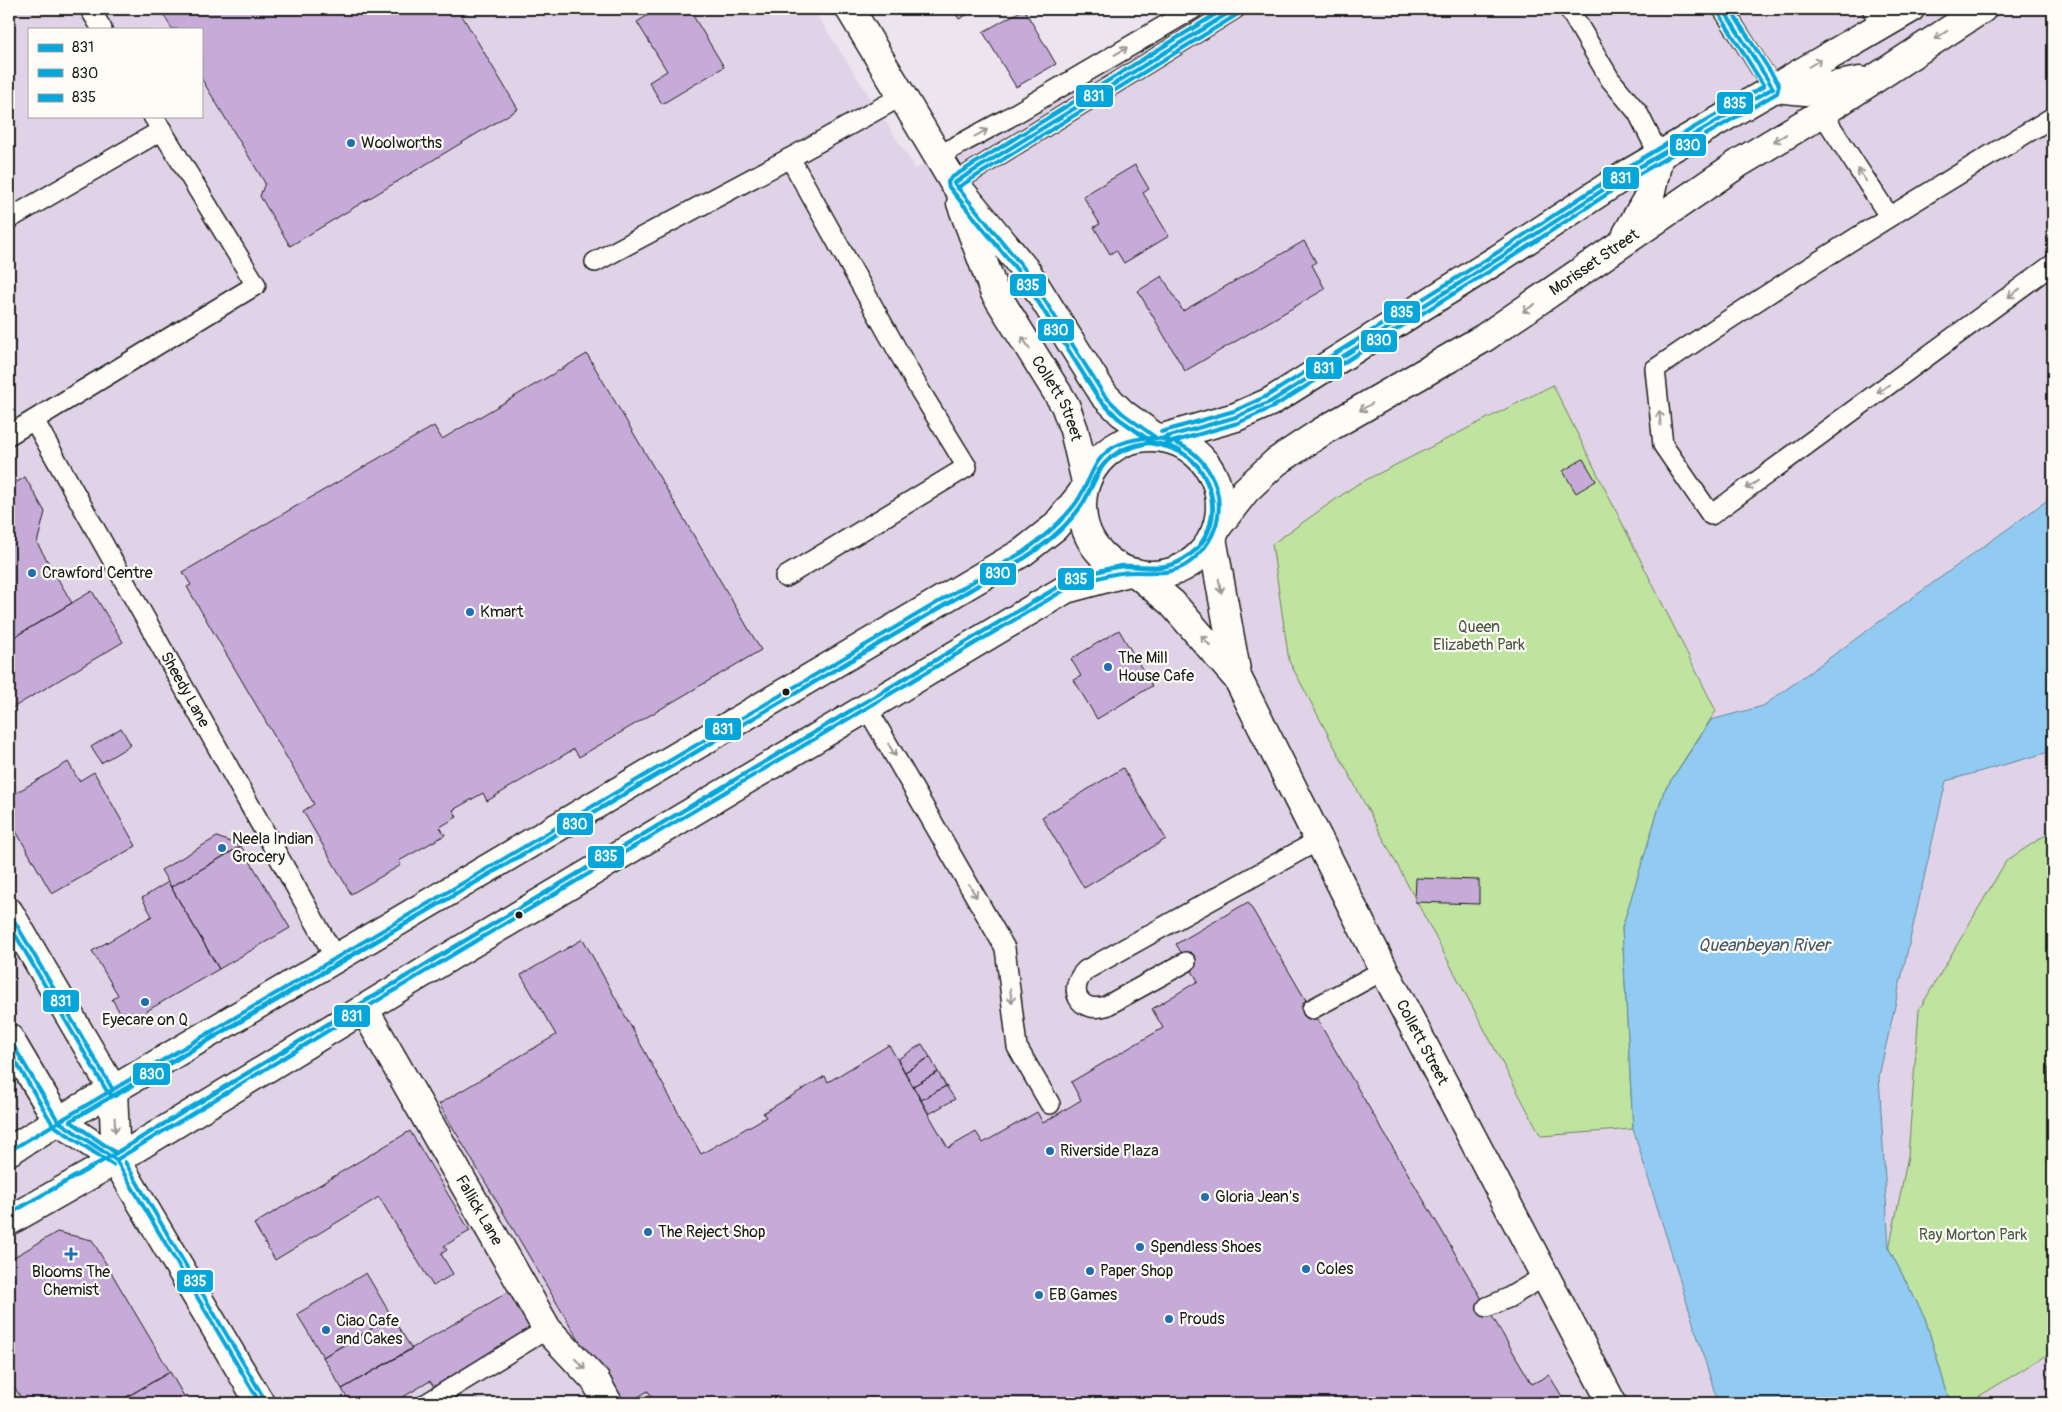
<svg xmlns="http://www.w3.org/2000/svg" width="2062" height="1412" font-family="Pangolin,sans-serif">
  <style>
    .built { fill: #e1d3e7; fill-rule: evenodd }
    .green { fill: #bfe49f; stroke: #6e805e }
    .water { fill: #91cbf1; stroke: #62859c }
    .building { fill: #c6abd8; stroke: #1c1c1c }
    .lines { fill: none; stroke-linecap: round; stroke-linejoin: round }
    .service-casing { stroke: #1c1c1c; stroke-width: 22 }
    .minor-casing { stroke: #1c1c1c; stroke-width: 31 }
    .tertiary-casing { stroke: #1c1c1c; stroke-width: 31 }
    .secondary-casing { stroke: #1c1c1c; stroke-width: 31 }
    .service { stroke: #fdfcf7; stroke-width: 19 }
    .minor { stroke: #fdfcf7; stroke-width: 28 }
    .tertiary { stroke: #fdfcf7; stroke-width: 28 }
    .secondary { stroke: #fdfcf7; stroke-width: 28 }
    .bus-1-casing { stroke: #fdfcf7; stroke-width: 8 }
    .bus-2-casing { stroke: #fdfcf7; stroke-width: 8 }
    .bus-3-casing { stroke: #fdfcf7; stroke-width: 8 }
    .bus-1 { stroke: #03a6da; stroke-width: 4 }
    .bus-2 { stroke: #03a6da; stroke-width: 4 }
    .bus-3 { stroke: #03a6da; stroke-width: 4 }
    .oneway { stroke: #989794 }
    .poi-dot { fill: #1f6fb2; stroke: #fdfcf7; stroke-width: 2 }
    .bus-dot { fill: #1c1c1c; stroke: #fdfcf7; stroke-width: 2 }
    .labels { text-anchor: middle; dominant-baseline: central; stroke-width: 4.5; stroke-linejoin: round; paint-order: stroke }
    .poi-label { font-size: 16px; fill: #1c1c1c; stroke: #fdfcf7; text-anchor: start }
    .street-label { font-size: 16px; fill: #1c1c1c; stroke: #fdfcf7 }
    .park-label { font-size: 16px; fill: #4d5843; stroke: #fdfcf7 }
    .water-label { font-size: 18px; font-style: italic; fill: #455967; stroke: #fdfcf7 }
    .line-badge { stroke: #fdfcf7; stroke-width: 2 }
    .badge-label { font-size: 14px; text-anchor: middle; font-weight: bold; fill: #fff }
  </style>
  <rect width="100%" height="100%" fill="#ece4ee"/>
  <filter id="ink" filterUnits="userSpaceOnUse"><feTurbulence type="fractalNoise" baseFrequency=".02" numOctaves="2"/><feDisplacementMap in="SourceGraphic" scale="10" xChannelSelector="R" yChannelSelector="G"/><feConvolveMatrix kernelMatrix="1 2 1 2 8 2 1 2 1" color-interpolation-filters="sRGB"/></filter>
  <g filter="url(#ink)">
    <path class="built" d="M9 9H813L916 169 1168 9H2053V1403H9ZM29 29H201V116H29Z"/>
    <path class="green" d="M1553 385 1716 711 1664 791 1622 928 1633 1129 1541 1136 1289 661 1272 544 1356 485Z
      M2053 830V1351L1968 1403H1950L1925 1318 1889 1249 1908 1156 1919 1010 2006 861Z"/>
    <path class="water" d="M2053 496V751L1946 781 1879 1076 1889 1249 1925 1318 1950 1403H1718L1633 1129 1622 928 1664 791 1711 720 1763 706Z"/>
    <path class="building" d="M160 9H458L518 109 290 246 260 196 265 183 201 78V29H172Z
      M658 9H689L724 67 662 104 649 82 667 71 637 22Z
      M953 9H978L959 19Z
      M1024 9 1056 64 1016 87 983 32Z
      M1135 165 1149 189 1143 193 1169 236 1124 263 1116 250 1110 254 1094 227 1100 224 1083 196Z
      M1304 241 1316 262 1312 265 1325 289 1185 371 1138 291 1162 276 1183 311Z
      M587 354 761 650 579 757 574 749 487 801 483 793 453 810 457 817 440 827 445 835 399 861 401 865 351 894 303 811 314 804 187 587 191 585 183 572 434 426 442 439Z
      M1583 459 1596 481 1576 493 1563 471Z
      M25 477 45 512 37 543 72 603 9 640V487Z
      M92 591 123 642 9 710V640Z
      M1119 630 1152 686 1097 719 1074 680 1081 676 1071 659Z
      M121 728 131 745 101 763 91 747Z
      M68 762 79 781 94 772 136 846 52 894 9 819V797Z
      M1123 768 1166 839 1084 888 1042 817Z
      M217 837 241 846 171 887 161 870Z
      M241 846 290 928 219 969 171 887Z
      M1416 878 1479 880V904L1415 902Z
      M168 882 219 969 126 1023 112 999 118 995 92 951 152 916 142 898Z
      M1248 902 1532 1384 1549 1375 1566 1403H655L648 1391 628 1403H616L439 1104 556 1035 521 975 583 939 701 1154 766 1117 763 1113 825 1076 828 1082 889 1045 948 1148 976 1132 983 1143 1037 1112 1043 1123 1081 1100 1071 1082 1163 1028 1152 1009 1198 981 1176 944Z
      M922 1044 930 1057 905 1072 898 1059Z
      M930 1057 938 1072 913 1086 905 1072Z
      M2049 1068H2053V1108H2048Z
      M938 1072 946 1086 921 1100 913 1086Z
      M946 1086 955 1099 929 1114 921 1100Z
      M410 1131 470 1231 444 1246 447 1250 441 1254 453 1274 433 1286 379 1197 275 1260 254 1224Z
      M57 1232 92 1240 170 1372 116 1403H24L9 1378V1260Z
      M366 1273 392 1317 323 1357 297 1314Z
      M510 1291 534 1332 436 1390 430 1381 393 1403H350L342 1389Z
      M392 1317 412 1349 342 1389 323 1357Z
      M170 1372 188 1403H116Z"/>
    <g class="lines">
      <g class="service-casing">
        <g id="service">
          <path d="M90 9 102 29"/>
          <path d="M1569 9 1610 79 1638 113 1659 155"/>
          <path d="M1723 9 1773 88"/>
          <path d="M1872 9 1881 25"/>
          <path d="M1822 113 1889 216"/>
          <path d="M2053 117C1919 198 1785 280 1655 369L1663 445 1711 515 2053 264"/>
          <path d="M938 156 1008 118 1193 9"/>
          <path d="M790 158 902 96"/>
          <path d="M954 183 1235 9"/>
          <path d="M9 219 162 130"/>
          <path d="M595 262 790 158 919 389 967 467 785 577"/>
          <path id="s1" d="M34 420 336 959"/>
          <path d="M9 435 256 285 153 116"/>
          <path d="M867 708 1005 948 1017 1047 1050 1104"/>
          <path d="M1186 962 1106 1006C1079 1014 1066 989 1086 970L1319 840"/>
          <path d="M1312 1009 1384 970"/>
          <path d="M1487 1307 1508 1298 1545 1276"/>
          <path d="M427 1403 547 1329"/>
        </g>
      </g>
      <g class="minor-casing">
        <g id="minor">
          <path d="M1212 538 1237 676"/>
          <path id="s2" d="M1136 573 1172 603 1238 679 1384 970 1612 1403"/>
          <path id="s3" d="M364 1009 547 1329 595 1380 608 1403"/>
        </g>
      </g>
      <g class="tertiary-casing">
        <g id="tertiary">
          <path d="M850 9 954 183 1027 272 1104 395 1122 413 1155 437"/>
          <path d="M1773 88 1806 91 1860 81"/>
          <path id="s4" d="M961 203 994 291 1065 405 1074 430 1086 482"/>
          <path d="M1627 234 1651 192 1659 155"/>
          <circle cx="1151" cy="506" r="69"/>
          <path d="M1163 438 1236 417 1270 402 1498 259 1624 176 1910 9"/>
          <path id="s5" d="M1217 527 1246 490 1276 462 1323 431 1484 338 1739 163 1822 113 1982 9"/>
          <path d="M113 1090 1023 552 1055 527 1083 492"/>
          <path d="M9 1151 58 1121"/>
          <path d="M9 1221 116 1160 454 954 1066 589 1129 572"/>
        </g>
      </g>
      <g class="secondary-casing">
        <path id="secondary" d="M9 912 113 1090 116 1160
          M9 1038 58 1121 116 1160 260 1403
          M58 1121 113 1090"/>
      </g>
      <use href="#service" class="service"/>
      <use href="#minor" class="minor"/>
      <use href="#tertiary" class="tertiary"/>
      <use href="#secondary" class="secondary"/>
      <g class="bus-1-casing">
        <path id="bus-1" d="M1723 9 1773 88
          M954 183 1235 9
          M954 183 1027 272 1104 395 1122 413 1155 437
          M1163 438 1236 417 1270 402 1498 259 1624 176 1773 88
          M9 912 113 1090
          M9 1038 58 1121 116 1160 260 1403
          M9 1151 1023 552C1043 538 1061 523 1076 503 1091 482 1092 455 1120 444 1198 413 1256 509 1190 562 1168 579 1145 569 1121 573 1102 575 1084 583 1066 589L454 954 116 1160"/>
      </g>
      <g class="bus-2-casing">
        <path id="bus-2" d="M949 187 1022 276 1099 399 1118 418 1152 442 1180 450
          M957 188 1238 14
          M1165 444 1238 423 1273 407 1501 264 1627 181 1777 93 1779 85 1730 9
          M9 924 108 1093 115 1096 1026 557C1047 543 1067 527 1081 506 1095 487 1096 464 1120 451 1190 414 1251 516 1184 559 1163 572 1143 564 1121 566 1101 569 1081 577 1063 584L451 949 113 1155 9 1214
          M9 1050 53 1125 113 1165"/>
      </g>
      <g class="bus-3-casing">
        <path id="bus-3" d="M1161 432 1234 411 1267 396 1495 254 1621 171 1764 86 1718 12
          M1151 442 1118 418 1099 399 1022 276 949 187 948 182 951 178 1224 9
          M1148 443C1175 447 1197 455 1207 483 1222 519 1203 559 1163 567 1147 570 1133 564 1117 567 1099 570 1080 577 1063 584L451 949 116 1153 70 1121 1026 557C1047 543 1067 526 1082 505 1088 496 1090 486 1095 477 1106 454 1126 449 1148 443Z
          M125 1162 265 1400
          M9 1214 104 1160"/>
      </g>
      <use href="#bus-1" class="bus-1"/>
      <use href="#bus-2" class="bus-2"/>
      <use href="#bus-3" class="bus-3"/>
    </g>
    <defs><path id="oneway-shaft" d="M-6 0H5M1.5-3L5.5 0L1.5 3" fill="none" stroke-width="1.6" stroke-linecap="round" stroke-linejoin="round" transform="scale(1.25)"/></defs>
    <g class="oneway">
      <use href="#oneway-shaft" transform="translate(1941 35) rotate(147)"/>
      <use href="#oneway-shaft" transform="translate(1121 51) rotate(-31)"/>
      <use href="#oneway-shaft" transform="translate(1815 63) rotate(-30)"/>
      <use href="#oneway-shaft" transform="translate(981 133) rotate(-29)"/>
      <use href="#oneway-shaft" transform="translate(1780 138) rotate(149)"/>
      <use href="#oneway-shaft" transform="translate(1862 175) rotate(-123)"/>
      <use href="#oneway-shaft" transform="translate(2014 293) rotate(144)"/>
      <use href="#oneway-shaft" transform="translate(1529 308) rotate(146)"/>
      <use href="#oneway-shaft" transform="translate(1026 343) rotate(-122)"/>
      <use href="#oneway-shaft" transform="translate(1883 389) rotate(144)"/>
      <use href="#oneway-shaft" transform="translate(1366 407) rotate(150)"/>
      <use href="#oneway-shaft" transform="translate(1660 418) rotate(-95)"/>
      <use href="#oneway-shaft" transform="translate(1752 485) rotate(144)"/>
      <use href="#oneway-shaft" transform="translate(1220 586) rotate(80)"/>
      <use href="#oneway-shaft" transform="translate(1206 641) rotate(-130)"/>
      <use href="#oneway-shaft" transform="translate(892 750) rotate(60)"/>
      <use href="#oneway-shaft" transform="translate(973 891) rotate(60)"/>
      <use href="#oneway-shaft" transform="translate(1011 996) rotate(83)"/>
      <use href="#oneway-shaft" transform="translate(115 1125) rotate(87)"/>
      <use href="#oneway-shaft" transform="translate(580 1364) rotate(47)"/>
    </g>
  </g>
  <g class="poi-dot">
    <circle cx="351" cy="143" r="5"/>
    <circle cx="32" cy="573" r="5"/>
    <circle cx="470" cy="612" r="5"/>
    <circle cx="1108" cy="667" r="5"/>
    <circle cx="222" cy="848" r="5"/>
    <circle cx="145" cy="1002" r="5"/>
    <circle cx="1050" cy="1151" r="5"/>
    <circle cx="1205" cy="1197" r="5"/>
    <circle cx="648" cy="1232" r="5"/>
    <circle cx="1140" cy="1247" r="5"/>
    <path d="M68.5 1246.5h5v5h5v5h-5v5h-5v-5h-5v-5h5z"/>
    <circle cx="1306" cy="1269" r="5"/>
    <circle cx="1090" cy="1271" r="5"/>
    <circle cx="1039" cy="1295" r="5"/>
    <circle cx="1169" cy="1319" r="5"/>
    <circle cx="326" cy="1330" r="5"/>
  </g>
  <g class="bus-dot">
    <circle cx="786" cy="692" r="4.5"/>
    <circle cx="519" cy="915" r="4.5"/>
  </g>
  <g class="labels">
    <g class="poi-label">
      <text x="361" y="143">Woolworths</text>
      <text x="42" y="573">Crawford Centre</text>
      <text x="480" y="612">Kmart</text>
      <text x="1118" y="658">The Mill<tspan x="1118" dy="18">House Cafe</tspan></text>
      <text x="232" y="839">Neela Indian<tspan x="232" dy="18">Grocery</tspan></text>
      <text x="145" y="1020" text-anchor="middle">Eyecare on Q</text>
      <text x="1060" y="1151">Riverside Plaza</text>
      <text x="1215" y="1197">Gloria Jean's</text>
      <text x="658" y="1232">The Reject Shop</text>
      <text x="1150" y="1247">Spendless Shoes</text>
      <text x="1316" y="1269">Coles</text>
      <text x="1100" y="1271">Paper Shop</text>
      <text x="71" y="1272" text-anchor="middle">Blooms The<tspan x="71" dy="18">Chemist</tspan></text>
      <text x="1049" y="1295">EB Games</text>
      <text x="1179" y="1319">Prouds</text>
      <text x="336" y="1321">Ciao Cafe<tspan x="336" dy="18">and Cakes</tspan></text>
    </g>
    <g class="street-label">
      <text stroke="none"><textPath href="#s5" startOffset="464">Morisset Street</textPath></text>
      <text stroke="none"><textPath href="#s4" startOffset="219">Collett Street</textPath></text>
      <text stroke="none"><textPath href="#s1" startOffset="309">Sheedy Lane</textPath></text>
      <text stroke="none"><textPath href="#s2" startOffset="555">Collett Street</textPath></text>
      <text stroke="none"><textPath href="#s3" startOffset="232">Fallick Lane</textPath></text>
    </g>
    <g class="park-label">
      <text x="1479" y="627">Queen<tspan x="1479" dy="18">Elizabeth Park</tspan></text>
      <text x="1973" y="1235">Ray Morton Park</text>
    </g>
    <g class="water-label">
      <text x="1764" y="945">Queanbeyan River</text>
    </g>
  </g>
  <g class="line-badge">
    <rect x="1075" y="84" width="39" height="24" rx="5" fill="#03a6da"/>
    <rect x="1716" y="91" width="38" height="24" rx="5" fill="#03a6da"/>
    <rect x="1669" y="133" width="38" height="24" rx="5" fill="#03a6da"/>
    <rect x="1602" y="166" width="38" height="24" rx="5" fill="#03a6da"/>
    <rect x="1009" y="273" width="38" height="24" rx="5" fill="#03a6da"/>
    <rect x="1383" y="300" width="38" height="24" rx="5" fill="#03a6da"/>
    <rect x="1037" y="318" width="38" height="24" rx="5" fill="#03a6da"/>
    <rect x="1360" y="329" width="38" height="24" rx="5" fill="#03a6da"/>
    <rect x="1305" y="356" width="38" height="24" rx="5" fill="#03a6da"/>
    <rect x="979" y="562" width="38" height="24" rx="5" fill="#03a6da"/>
    <rect x="1057" y="567" width="38" height="24" rx="5" fill="#03a6da"/>
    <rect x="704" y="717" width="38" height="24" rx="5" fill="#03a6da"/>
    <rect x="556" y="812" width="38" height="24" rx="5" fill="#03a6da"/>
    <rect x="587" y="845" width="38" height="24" rx="5" fill="#03a6da"/>
    <rect x="42" y="989" width="38" height="24" rx="5" fill="#03a6da"/>
    <rect x="333" y="1004" width="38" height="24" rx="5" fill="#03a6da"/>
    <rect x="132" y="1062" width="39" height="24" rx="5" fill="#03a6da"/>
    <rect x="176" y="1269" width="38" height="24" rx="5" fill="#03a6da"/>
  </g>
  <g class="badge-label">
    <text x="1094" y="101">831</text>
    <text x="1735" y="108">835</text>
    <text x="1688" y="150">830</text>
    <text x="1621" y="183">831</text>
    <text x="1028" y="290">835</text>
    <text x="1402" y="317">835</text>
    <text x="1056" y="335">830</text>
    <text x="1379" y="345">830</text>
    <text x="1324" y="373">831</text>
    <text x="998" y="578">830</text>
    <text x="1076" y="584">835</text>
    <text x="723" y="734">831</text>
    <text x="575" y="829">830</text>
    <text x="606" y="861">835</text>
    <text x="61" y="1006">831</text>
    <text x="352" y="1021">831</text>
    <text x="152" y="1079">830</text>
    <text x="195" y="1286">835</text>
  </g>
  <rect width="2062" height="1412" fill="none" stroke="#fdfcf7" stroke-width="30"/>
  <rect x="15" y="15" width="2032" height="1382" fill="none" stroke="#1c1c1c" stroke-width="2" filter="url(#ink)"/>
  <rect x="28" y="28" width="175" height="90" fill="#fdfcf7" stroke="#a3a29f"/>
  <rect x="38" y="44" width="25" height="8" fill="#03a6da" stroke="#a3a29f"/>
  <text x="72" y="52" font-size="15" fill="#1c1c1c">831</text>
  <rect x="38" y="69" width="25" height="8" fill="#03a6da" stroke="#a3a29f"/>
  <text x="72" y="78" font-size="15" fill="#1c1c1c">830</text>
  <rect x="38" y="94" width="25" height="8" fill="#03a6da" stroke="#a3a29f"/>
  <text x="72" y="102" font-size="15" fill="#1c1c1c">835</text>
</svg>
